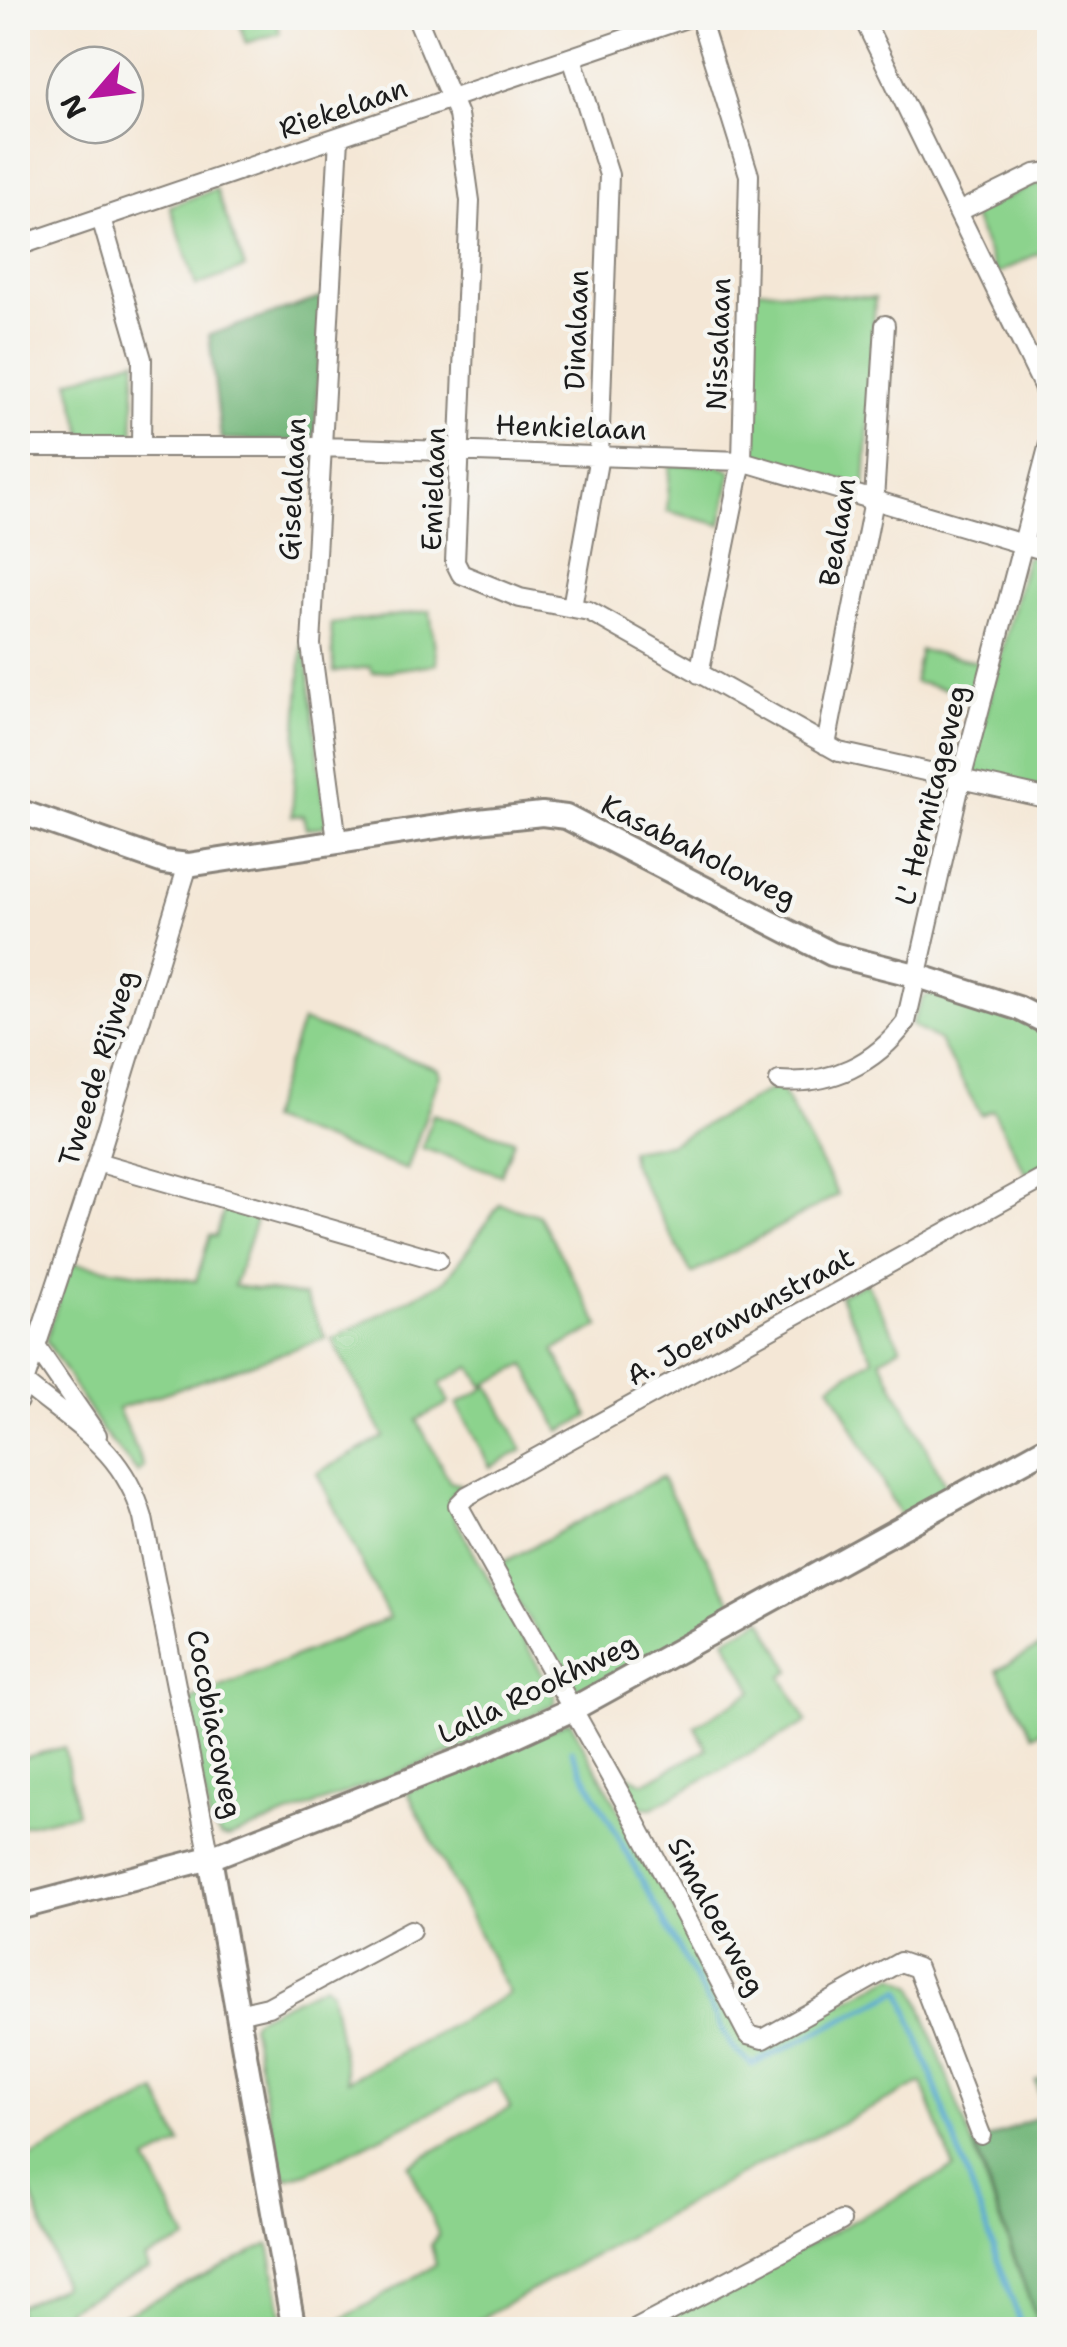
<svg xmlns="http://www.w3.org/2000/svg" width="1067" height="2347" font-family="'Shantell Sans',sans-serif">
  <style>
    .green { fill: #8cd38d; stroke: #547854; stroke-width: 2.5 }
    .forest { fill: #71b578; stroke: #46684a; stroke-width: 2.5 }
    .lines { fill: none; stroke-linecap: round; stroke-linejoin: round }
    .stream { stroke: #55a8d0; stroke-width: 5 }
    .minor-casing { stroke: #888279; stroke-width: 22 }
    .tertiary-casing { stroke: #888279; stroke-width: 28 }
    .minor { stroke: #fff; stroke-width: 18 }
    .tertiary { stroke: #fff; stroke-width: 22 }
    .labels { text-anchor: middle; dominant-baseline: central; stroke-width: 9; stroke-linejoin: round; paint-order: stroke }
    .street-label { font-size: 28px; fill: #1c1c1c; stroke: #f6f6f2 }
  </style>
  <rect width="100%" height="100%" fill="#f6f6f2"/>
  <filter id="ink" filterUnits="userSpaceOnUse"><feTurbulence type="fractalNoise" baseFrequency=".01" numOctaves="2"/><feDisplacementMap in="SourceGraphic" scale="20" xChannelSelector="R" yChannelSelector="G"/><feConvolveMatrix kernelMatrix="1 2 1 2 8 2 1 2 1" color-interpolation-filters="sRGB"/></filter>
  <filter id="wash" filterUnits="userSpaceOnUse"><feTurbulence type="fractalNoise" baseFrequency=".0048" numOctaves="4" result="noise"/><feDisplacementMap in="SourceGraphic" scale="40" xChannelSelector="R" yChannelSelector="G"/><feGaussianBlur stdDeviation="2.25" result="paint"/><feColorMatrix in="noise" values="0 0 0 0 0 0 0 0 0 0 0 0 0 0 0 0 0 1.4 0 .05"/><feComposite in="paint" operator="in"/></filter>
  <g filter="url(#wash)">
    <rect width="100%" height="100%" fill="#f4e7d6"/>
    <path class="green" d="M238 18H276L280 33 246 43Z
      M1049 178V248L997 274 971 213Z
      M216 189 245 268 196 286 170 206Z
      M754 289 875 298 865 488 750 454Z
      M136 359 133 439H84L69 381Z
      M670 465H717L732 471 721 525 667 511Z
      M1031 556 1049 560V793L977 777 972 768 1026 558Z
      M430 611 437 664 372 673 370 667 334 672 331 624Z
      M303 626 327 826 306 829 303 815 292 816Z
      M920 650 982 663 975 695 914 682Z
      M931 993 1023 1017 1049 1032V1161L1026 1174 993 1110 981 1115 939 1041 911 1025 922 999Z
      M302 1021 438 1069 440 1074 407 1170 268 1120Z
      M779 1085 838 1195 692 1274 632 1164 630 1150 669 1144Z
      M433 1114 514 1140 501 1175 422 1148Z
      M226 1204 258 1214 234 1286 305 1296 326 1338 118 1409 144 1467 138 1473 101 1430 46 1340 70 1263 196 1281 210 1235 216 1236Z
      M500 1204 539 1215 600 1326 554 1350 589 1416 560 1431 525 1365 483 1386 471 1367 440 1384 449 1403 417 1420 450 1482 461 1485 452 1494 454 1517 555 1696V1704L472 1745 228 1838 221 1837 210 1823 187 1701 389 1618 317 1473 384 1437 332 1339 446 1280Z
      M866 1282 901 1347 880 1359 950 1494 902 1519 830 1385 873 1359 839 1295Z
      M489 1386 523 1450 490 1467 457 1404Z
      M661 1477 737 1611 585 1690 571 1686 495 1567Z
      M762 1619 791 1671 782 1677 807 1722 652 1808 635 1807 620 1776 625 1773 644 1783 707 1749 695 1726 753 1691 725 1639Z
      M1049 1642V1726L1033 1735 997 1670Z
      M570 1721 746 2041 761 2044 894 1976 914 1986 1040 2329H648L954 2168 922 2083 750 2169 462 2329H325L436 2265 431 2245 439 2235 409 2165 510 2108 497 2080 308 2173 288 2178 279 2168 251 2025 254 2019 324 1985 331 1991 347 2081 509 1994 407 1791Z
      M64 1747 77 1813 18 1827V1759Z
      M157 2092 181 2144 147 2161 187 2240 145 2259 149 2269 66 2309 75 2329H18V2306L63 2286 21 2163Z
      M269 2244 285 2329H95Z"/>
    <path class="forest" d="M323 297 315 436 304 442 221 439 209 335Z
      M1049 2073V2329H1040L975 2145 1045 2113 1035 2081Z"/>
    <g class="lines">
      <path class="stream" d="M571 1750 732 2047 752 2065 901 1990 1023 2330"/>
    </g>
  </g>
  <g filter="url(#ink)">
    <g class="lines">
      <g class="minor-casing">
        <path id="minor" d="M417 18 458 115 470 201 455 562 461 574 520 598 589 611 839 752 1050 799
          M863 18 1043 386 1050 413
          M572 58 609 175 599 456 572 607
          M958 212 1035 174 1050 172
          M101 218 142 359 141 445
          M18 246 686 18
          M18 447H323L742 461 1050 552
          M699 674 742 461 749 175 700 18
          M826 745 874 500 885 325
          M337 841 311 645 339 138
          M779 1081C831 1085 875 1064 906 1022L961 780 1050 440
          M97 1162 438 1260
          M35 1345 97 1435
          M24 1383C77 1427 123 1449 143 1518L210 1858
          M18 1401 97 1162 188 865
          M238 2014 268 2007 411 1930
          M981 2135 917 1968 900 1962 763 2039 748 2035 636 1822 458 1505 467 1496 1050 1175
          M634 2330 841 2221"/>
      </g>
      <g class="tertiary-casing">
        <path id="tertiary" d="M18 811 164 862 188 865 469 822 542 814 566 817 832 954 915 975 1018 1008 1050 1024
          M210 1858 294 2330
          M18 1908 210 1858 475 1754 571 1710 1050 1446"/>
      </g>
      <use href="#minor" class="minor"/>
      <use href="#tertiary" class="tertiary"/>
    </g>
  </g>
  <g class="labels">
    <g class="street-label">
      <text transform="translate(343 108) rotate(-19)">Riekelaan</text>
      <text transform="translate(576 330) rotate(-88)">Dinalaan</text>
      <text transform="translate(718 344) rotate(-88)">Nissalaan</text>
      <text transform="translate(571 427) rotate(2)">Henkielaan</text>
      <text transform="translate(292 489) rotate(-87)">Giselalaan</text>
      <text transform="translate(433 489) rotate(-88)">Emielaan</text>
      <text transform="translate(837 532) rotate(-81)">Bealaan</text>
      <text transform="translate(931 795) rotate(-76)">L' Hermitageweg</text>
      <text transform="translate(699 851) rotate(27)">Kasabaholoweg</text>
      <text transform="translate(97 1068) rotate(-73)">Tweede Rijweg</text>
      <text transform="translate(740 1316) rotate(-29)">A. Joerawanstraat</text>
      <text transform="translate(537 1688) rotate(-26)">Lalla Rookhweg</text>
      <text transform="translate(215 1724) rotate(79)">Cocobiacoweg</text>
      <text transform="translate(717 1916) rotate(62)">Simaloerweg</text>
    </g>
  </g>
  <rect width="1067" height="2347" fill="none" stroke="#f6f6f2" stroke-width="60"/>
  <g transform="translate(95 95) rotate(242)"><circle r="48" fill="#f6f6f2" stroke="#9f9f9c" stroke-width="2.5"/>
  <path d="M0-8L18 38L0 25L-18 38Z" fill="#b5179e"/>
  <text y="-15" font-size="28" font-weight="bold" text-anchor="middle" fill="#1c1c1c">N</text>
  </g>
</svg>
